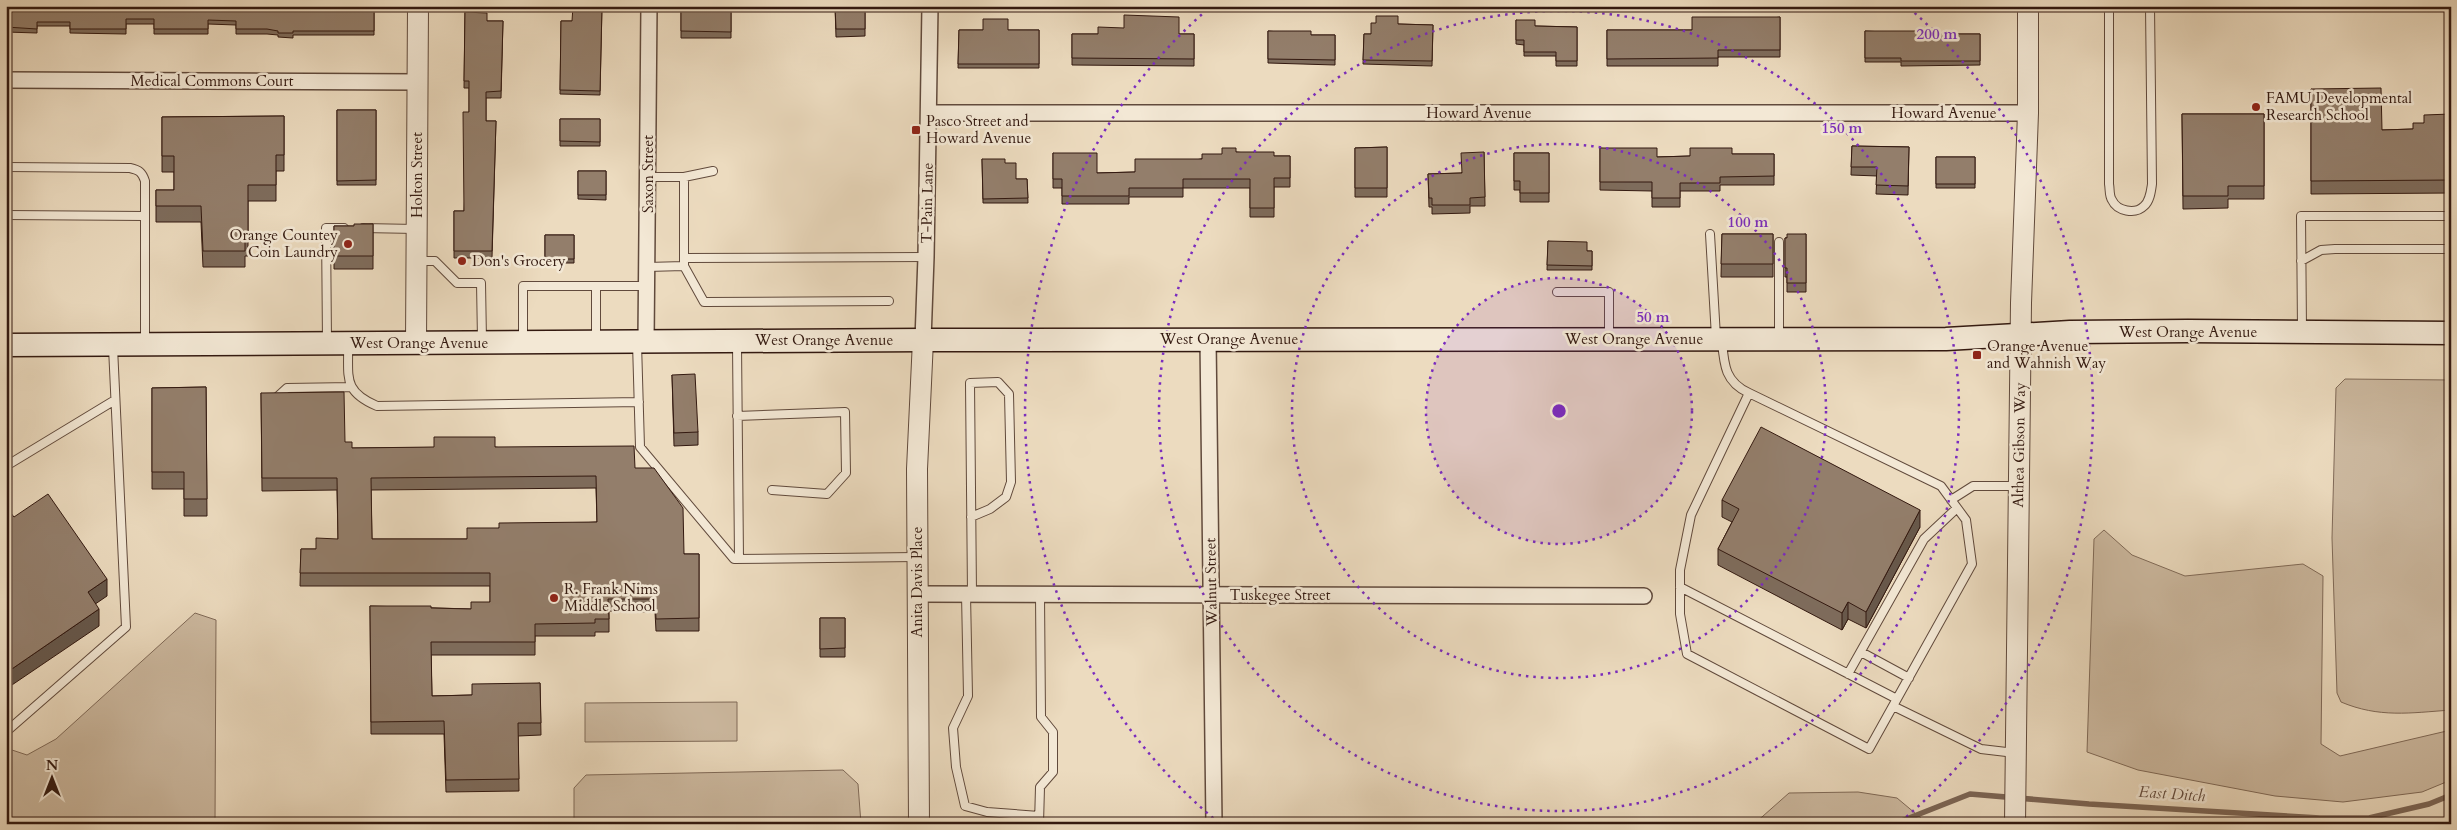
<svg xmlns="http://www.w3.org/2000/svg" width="2457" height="830" font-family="Cardo,serif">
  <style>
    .green { fill: #cdbaa1; stroke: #806a58 }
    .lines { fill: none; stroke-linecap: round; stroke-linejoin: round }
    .stream { stroke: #7c6656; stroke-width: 5.5 }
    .service-casing { stroke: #614a3c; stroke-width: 10 }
    .minor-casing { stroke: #614a3c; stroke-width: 18 }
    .tertiary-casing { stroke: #614a3c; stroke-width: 22 }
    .secondary-casing { stroke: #331910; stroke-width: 25 }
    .service { stroke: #f3e8d5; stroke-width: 8 }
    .minor { stroke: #f3e8d5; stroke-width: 15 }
    .tertiary { stroke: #f3e8d5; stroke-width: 20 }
    .secondary { stroke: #f3e8d5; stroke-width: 22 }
    .wall { fill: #7e6c5c; stroke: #331910; fill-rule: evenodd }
    .shaded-wall { fill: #67584b; stroke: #331910 }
    .building { fill: #937e6b; stroke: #331910; fill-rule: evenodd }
    .ring { fill: none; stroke: #7b2cbf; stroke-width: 2.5; stroke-dasharray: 2.5 5 }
    .poi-dot { fill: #8f2418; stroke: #f3e8d5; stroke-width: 2 }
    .labels { text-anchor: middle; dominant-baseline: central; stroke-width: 5; stroke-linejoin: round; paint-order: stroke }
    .street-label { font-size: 15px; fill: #331910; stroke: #f3e8d5 }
    .poi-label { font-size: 15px; fill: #331910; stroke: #f3e8d5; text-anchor: start }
    .water-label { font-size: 16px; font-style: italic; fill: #644c3e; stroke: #f3e8d5 }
    .centre { fill: #7b2cbf; stroke: #f3e8d5; stroke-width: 2.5 }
    .ring-label { font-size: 15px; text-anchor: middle; font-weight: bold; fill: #7b2cbf; stroke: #f3e8d5; stroke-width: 5; stroke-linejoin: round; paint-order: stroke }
  </style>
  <rect width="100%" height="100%" fill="#ecdbbf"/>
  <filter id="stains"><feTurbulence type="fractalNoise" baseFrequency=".004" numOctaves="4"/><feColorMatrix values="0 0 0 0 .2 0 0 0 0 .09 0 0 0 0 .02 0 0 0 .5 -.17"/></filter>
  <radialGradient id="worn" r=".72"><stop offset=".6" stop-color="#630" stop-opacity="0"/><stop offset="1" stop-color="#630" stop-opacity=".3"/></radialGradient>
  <path class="green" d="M2345 379 2451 380V710C2410 713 2379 718 2341 702L2337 693 2332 538 2336 388Z
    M2104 530 2132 555 2185 576 2303 564 2323 576 2321 744 2340 756 2451 730V780L2422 792 2343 802 2275 796 2138 770 2087 752 2094 539Z
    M195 613 216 620 215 824H6V748L27 755 56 739Z
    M737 702V741L585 742V703Z
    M843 770 858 784 861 824H574V788L586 775Z
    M1858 792 1897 798 1928 824H1754L1789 793Z"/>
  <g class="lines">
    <path class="stream" d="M1894 824 1970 794 2089 804 2320 818H2369L2429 804 2451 795"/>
    <g class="service-casing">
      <path id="service" d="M2109 6V184C2110 189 2109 196 2112 200 2117 211 2135 215 2144 206 2150 201 2151 191 2152 184L2150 6
        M6 167 130 168C139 170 142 172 145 181V343
        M648 177H684L713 171
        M684 177V266L704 302 889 301
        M6 215 145 216
        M363 228 416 229
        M1710 234 1716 337
        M1779 242V337
        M684 258 926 257
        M418 261H435L457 283H481L482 340
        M2301 261 2321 250 2335 249H2451
        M647 267 684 266
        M596 286V339
        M1557 292H1609V337
        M2302 329 2301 216H2451
        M327 341 326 228H344
        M523 341V286H647
        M1722 341C1724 365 1725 382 1749 393L1941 486 1966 520 1972 564 1869 749 1687 654 1680 614V570L1691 515 1749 393
        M637 343 640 447 734 559 917 557
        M348 344C349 377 342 391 377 406L639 402
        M737 344 739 559
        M275 399 287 388 351 387
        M737 416 845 412 846 473 827 494 772 490
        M6 466 115 400
        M1951 500 1973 486H2018
        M971 517 990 509 1006 497 1011 482 1009 394 998 382 970 383 972 594
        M1680 587 1897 699
        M966 594 968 696 953 728 956 767 965 806 987 812 1039 816
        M1861 652 1909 678
        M1848 674 1924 539 1957 508
        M1893 706 1981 749 2015 753
        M7 731 126 627 113 347
        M1039 824 1040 787 1053 772V732L1041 717 1040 595"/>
    </g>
    <g class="minor-casing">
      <path id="minor" d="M6 80 418 82
        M929 113H2028
        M1208 339 1214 824
        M923 340 926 257 930 6
        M646 342 649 6
        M917 594 1644 596"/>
    </g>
    <g class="tertiary-casing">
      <path id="tertiary" d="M416 343 418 6
        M919 824 917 469 923 340
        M2015 824 2021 303 2028 113V6"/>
    </g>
    <g class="secondary-casing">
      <path id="secondary" d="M6 345 923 340 1946 339 2070 332 2188 331 2451 333"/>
    </g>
    <use href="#service" class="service"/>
    <use href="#minor" class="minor"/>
    <use href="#tertiary" class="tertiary"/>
    <use href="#secondary" class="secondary"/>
  </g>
  <path class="wall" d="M6 6H374V35H293V38L278 37V35L267 34H236V25L208 24V34H154V24H126V34L70 33V26H37V33L6 32Z
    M602 6 600 95 560 94 561 21H572Z
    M681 6 731 7V38H681Z
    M835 6H865V36L836 37Z
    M465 12 487 21H503L501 98H486V121H496L492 258H454V211H464L469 112V88H464Z
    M1780 17V57H1718V66H1607V30H1692Z
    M1516 20 1535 26 1577 27V66H1556V56H1524V45L1516 44Z
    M1398 24 1433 25 1432 66 1363 64 1364 34H1371Z
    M959 30H1039V68H958Z
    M1268 31 1311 35H1335V65L1268 63Z
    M1865 31 1923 34H1980V65L1901 66V62H1865Z
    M1072 34H1194V66L1072 65Z
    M2311 89 2382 130 2413 129 2424 123 2451 114V193L2311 194Z
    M337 110H376V185H337Z
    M2182 114H2264V199H2228V208L2183 209Z
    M284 116V171H276V201H248V256H245V267H203L201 222H156V190H174V172H162V117Z
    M560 119H600V146H560Z
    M1852 146 1909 147 1908 195 1876 194 1877 176 1851 175Z
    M1387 147V197H1355V148Z
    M1600 148 1657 157 1690 156 1732 154H1774V185H1720V191H1680V207H1652V191L1600 190Z
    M1236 152 1274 156H1290V187H1274V217H1250V188H1183V197H1129V204H1062V188H1053V153L1097 173 1135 172Z
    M1484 152 1485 206H1470V213L1432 214V207H1429L1428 174 1461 173Z
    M1514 153H1549V202H1520V190H1514Z
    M1936 157H1975V188H1936Z
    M982 159 1016 179H1027L1028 203H983Z
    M578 171H606V200L578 199Z
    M373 224V269H334V226H354Z
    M1722 234H1773V277H1721Z
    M1806 234V292H1787V277H1785V238Z
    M545 235H574V263H545Z
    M1548 241 1587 251H1592V270H1547Z
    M672 375 698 432V445L674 446Z
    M206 387 207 516H184V489H152V388Z
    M261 393 345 442 352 448 495 447 635 468 684 554H699V631H656L655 612 609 611V632H595V636H535V655H431L432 696 472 695 540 683 541 735 518 736 519 791 446 792 444 734H371L370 606 471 609 490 602V586H300L301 549H316L338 539 337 490 262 491ZM596 488 597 522 499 528 467 539H372L371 490Z
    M1722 500 1920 527 1866 628 1848 619 1842 630 1718 565V549L1732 522 1722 517Z
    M820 618H845V657H820Z"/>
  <path class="shaded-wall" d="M1920 510V527L1866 628V612Z
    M107 579V596L88 609V592Z
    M1848 602V619L1842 630V613Z
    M99 609V626L6 689V673Z"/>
  <path class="building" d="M6 6H374V31H293V33H278V31L267 29H236V21L208 20V29H154V19H126V29H70V22H37V29L6 27Z
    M573 6H602L600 91 560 90 561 21H572Z
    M681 6 731 7V32L681 31Z
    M835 6H865V29H836Z
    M465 12 487 13V21H503L501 91 486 92V121H496L492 251H454V211H464L463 112H469V81H464Z
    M1124 15 1179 17V34H1194V59L1072 58V34H1098V27L1124 28Z
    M1376 16H1398V24L1433 25 1432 61 1363 60 1364 34H1371V23H1376Z
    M1692 17H1780V50H1718V58L1607 59V30H1692Z
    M983 19H1008V30H1039V64H958L959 30H983Z
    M1516 20H1535V26L1577 27V61H1556V52H1524V40H1516Z
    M1268 31H1311V35H1335V60L1268 59Z
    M1865 31H1923V34H1980V61H1901V58H1865Z
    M2381 88 2382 130 2413 129V123H2424V115L2451 114V180L2311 181V89Z
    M337 110H376V180L337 181Z
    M2182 114H2264V186H2228V196H2183Z
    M284 116V155H276V185H248V240H245V251H203L201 206H156V190H174V156H162V117Z
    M560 119H600V142L560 141Z
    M1852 146 1909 147 1908 186 1876 185 1877 167H1851Z
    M1387 147V188H1355V148Z
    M1222 148H1236V152H1274V156H1290V178H1274V208H1250V179H1183V188H1129V196H1062V179H1053V153H1097V173L1135 172V159H1202V154H1222Z
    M1600 148H1657V157L1690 156V148H1732V154H1774V176L1720 177V183H1680V198H1652V182H1600Z
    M1484 152 1485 197 1470 198V205H1432V198H1429L1428 174 1462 173 1461 153Z
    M1514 153H1549V193H1520V181H1514Z
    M1936 157H1975V184H1936Z
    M982 159H1005V163H1016V179H1027L1028 198 983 199Z
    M578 171H606V195H578Z
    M354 224H373V256H334V226H354Z
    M1722 234H1773V264H1721Z
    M1787 234H1806V283H1787V268H1785V238H1787Z
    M545 235H574V259H545Z
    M1548 241 1587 242V251H1592V266L1547 265Z
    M695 374 698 432 674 433 672 375Z
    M206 387 207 499H184V472H152V388Z
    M344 392 345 442H352V448L434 447V437H495V447L634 446 635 468H654L683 508 684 554H699V618L656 619 655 599H608L609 619H595V623L535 624V642H431L432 696 472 695V684L540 683 541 723H518L519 779 446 780 444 721 371 722 370 606H431V608L471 609V602H490V573H300L301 549H316V538L338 539 337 478H262L261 393ZM596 476 597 522 499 523V528H467V539H372L371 478Z
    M1761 427 1920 510 1866 612 1848 602 1842 613 1718 549 1739 509 1722 500Z
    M48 494 107 579 88 592 99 609 6 673V507L14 517Z
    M820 618H845V648L820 649Z"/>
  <circle cx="1559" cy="411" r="133" fill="#7b2cbf" fill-opacity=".12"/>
  <g class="ring">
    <circle cx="1559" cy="411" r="133"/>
    <circle cx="1559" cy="411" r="267"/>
    <circle cx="1559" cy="411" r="400"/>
    <path d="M1219 823A534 534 0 0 1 1209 8M1909 8A534 534 0 0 1 1899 823"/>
  </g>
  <g class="poi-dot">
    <circle cx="2256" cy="107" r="5"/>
    <rect x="911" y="125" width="10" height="10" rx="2.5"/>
    <circle cx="348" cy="244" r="5"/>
    <circle cx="462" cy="261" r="5"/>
    <rect x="1972" y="350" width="10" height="10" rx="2.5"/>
    <circle cx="554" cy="598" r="5"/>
  </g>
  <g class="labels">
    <g class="street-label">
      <text x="212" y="81">Medical Commons Court</text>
      <text x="1479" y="113">Howard Avenue</text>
      <text x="1944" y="113">Howard Avenue</text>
      <text transform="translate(648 174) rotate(-90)">Saxon Street</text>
      <text transform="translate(417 175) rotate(-90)">Holton Street</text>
      <text transform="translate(927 203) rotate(-89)">T-Pain Lane</text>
      <text x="2188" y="332">West Orange Avenue</text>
      <text x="1229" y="339">West Orange Avenue</text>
      <text x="1634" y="339">West Orange Avenue</text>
      <text x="824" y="340">West Orange Avenue</text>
      <text x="419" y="343">West Orange Avenue</text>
      <text transform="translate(2019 445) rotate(-89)">Althea Gibson Way</text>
      <text transform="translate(917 582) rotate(-90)">Anita Davis Place</text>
      <text transform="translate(1211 582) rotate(-91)">Walnut Street</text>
      <text x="1280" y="595">Tuskegee Street</text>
    </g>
    <g class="poi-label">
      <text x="2266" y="98">FAMU Developmental<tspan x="2266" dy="17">Research School</tspan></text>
      <text x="926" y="121">Pasco Street and<tspan x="926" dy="17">Howard Avenue</tspan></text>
      <text x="338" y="235" text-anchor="end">Orange Countey<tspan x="338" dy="17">Coin Laundry</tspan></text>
      <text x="472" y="261">Don's Grocery</text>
      <text x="1987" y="346">Orange Avenue<tspan x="1987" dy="17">and Wahnish Way</tspan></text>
      <text x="564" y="589">R. Frank Nims<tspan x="564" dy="17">Middle School</tspan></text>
    </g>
    <g class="water-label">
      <text transform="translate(2172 794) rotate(4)">East Ditch</text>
    </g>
  </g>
  <circle cx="1559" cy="411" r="8" class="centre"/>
  <g class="ring-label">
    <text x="1937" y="39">200 m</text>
    <text x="1842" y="133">150 m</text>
    <text x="1748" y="227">100 m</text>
    <text x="1653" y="322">50 m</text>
  </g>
  <rect width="2457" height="830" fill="none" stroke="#ecdbbf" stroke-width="25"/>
  <rect x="8" y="8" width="2442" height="815" fill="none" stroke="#331910" stroke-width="2.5"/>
  <rect x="12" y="12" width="2432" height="805" fill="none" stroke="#331910"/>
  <g transform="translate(52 778)" stroke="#f3e8d5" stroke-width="4" paint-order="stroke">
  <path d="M0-4L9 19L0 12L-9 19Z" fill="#331910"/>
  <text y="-8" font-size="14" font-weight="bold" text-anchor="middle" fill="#331910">N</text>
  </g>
  <rect width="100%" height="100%" filter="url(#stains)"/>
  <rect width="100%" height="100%" fill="url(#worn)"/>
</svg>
